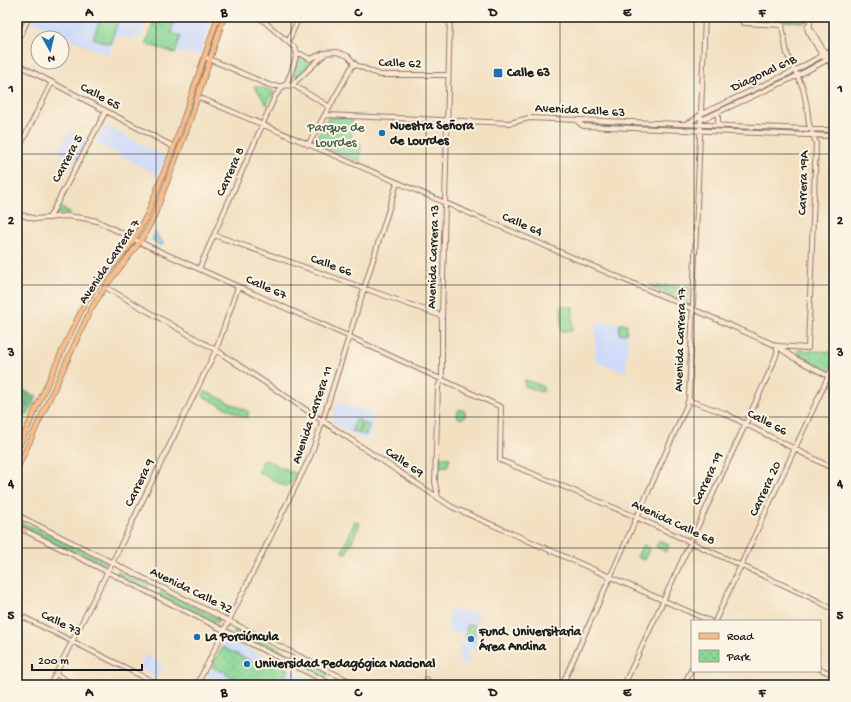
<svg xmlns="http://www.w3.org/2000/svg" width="851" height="702" font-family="'Gochi Hand',sans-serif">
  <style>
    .built { fill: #cedafa }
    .green { fill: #89d694; stroke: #527958 }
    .forest { fill: url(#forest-firs); stroke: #456a4d }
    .park { fill: url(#park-dots); stroke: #527958 }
    .water { fill: #6dc2ea; stroke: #446f83 }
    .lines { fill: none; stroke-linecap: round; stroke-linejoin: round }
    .secondary-casing { stroke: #877e6e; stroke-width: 6 }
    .primary-casing { stroke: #877e6e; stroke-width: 6 }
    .secondary { stroke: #fde4d0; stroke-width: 4 }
    .primary { stroke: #f9bc8a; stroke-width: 4.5 }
    .grid { fill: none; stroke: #1c1c1c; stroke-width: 1; stroke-opacity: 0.55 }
    .poi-dot { fill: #1f6fb2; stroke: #fcf5e5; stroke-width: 1.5 }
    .labels { text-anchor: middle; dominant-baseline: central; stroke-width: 4; stroke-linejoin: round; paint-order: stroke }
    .street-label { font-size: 13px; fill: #1c1c1c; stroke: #fcf5e5 }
    .poi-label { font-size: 13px; font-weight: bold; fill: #1c1c1c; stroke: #fcf5e5; text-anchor: start }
    .park-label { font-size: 13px; fill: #425d46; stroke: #fcf5e5 }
    .neatline { fill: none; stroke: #1c1c1c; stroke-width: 1.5 }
    .grid-label { font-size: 13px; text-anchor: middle; font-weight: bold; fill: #1c1c1c }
  </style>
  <defs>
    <pattern id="forest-firs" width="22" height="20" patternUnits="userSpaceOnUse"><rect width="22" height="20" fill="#6eb77e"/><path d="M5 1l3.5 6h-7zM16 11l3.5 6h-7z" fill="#5a9466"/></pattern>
    <pattern id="park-dots" width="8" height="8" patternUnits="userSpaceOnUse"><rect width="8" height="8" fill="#89d694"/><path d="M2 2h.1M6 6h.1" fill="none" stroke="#76b77f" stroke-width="1.8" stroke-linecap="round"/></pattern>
  </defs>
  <rect width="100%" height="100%" fill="#fcf5e5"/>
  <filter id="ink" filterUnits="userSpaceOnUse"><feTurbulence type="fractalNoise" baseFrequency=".025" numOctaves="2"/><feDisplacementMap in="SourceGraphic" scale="8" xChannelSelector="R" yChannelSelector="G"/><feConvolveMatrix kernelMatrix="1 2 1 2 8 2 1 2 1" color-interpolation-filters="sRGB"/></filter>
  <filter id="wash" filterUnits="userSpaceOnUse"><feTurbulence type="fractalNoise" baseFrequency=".012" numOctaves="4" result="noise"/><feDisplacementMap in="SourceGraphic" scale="16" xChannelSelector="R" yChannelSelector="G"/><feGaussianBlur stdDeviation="0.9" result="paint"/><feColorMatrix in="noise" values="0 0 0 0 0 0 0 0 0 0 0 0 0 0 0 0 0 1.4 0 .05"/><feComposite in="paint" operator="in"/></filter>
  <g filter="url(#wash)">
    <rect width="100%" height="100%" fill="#f2e0c1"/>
    <path class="built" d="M33 17H149L140 39 135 37 134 39 131 38 130 40 122 36 121 38 116 36 108 55 50 30V28L31 21Z
      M157 17H212L201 54 175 53 147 44Z
      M654 17H699V20L654 25Z
      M105 125 167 158 157 175 95 142Z
      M69 130 88 141 77 161 58 151Z
      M596 322 628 323 626 372 595 362Z
      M337 403 372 412 373 432 364 441 332 422Z
      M449 611 478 612 476 650H468V664H459V645H465V633H448Z
      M226 638 323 685H204Z
      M146 655 164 665 158 678 139 668Z"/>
    <path class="green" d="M101 17H113L119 19 110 44 93 38Z
      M59 206 71 213 52 215Z
      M620 324H627L626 334H619Z
      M456.5 414a4.5 4.5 0 1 1 9 0a4.5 4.5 0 1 1-9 0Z
      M355 419 361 421 358 432 352 431Z
      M362 423 369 425 366 435 359 434Z
      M440 456 450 458 447 467 443 466 440 468Z
      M355 521 360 524 346 554 342 552Z
      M659 540 669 545 666 552 656 547Z
      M643 545 650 548 644 560 637 557Z
      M117 571 149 584 147 590 116 574Z
      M161 591 219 619 217 623 159 596Z
      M467 625H475L474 641 466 640Z
      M236 628 329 673 327 678 233 633Z"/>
    <path class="forest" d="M17 388 37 396 28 415 17 411Z"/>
    <path class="park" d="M155 17H176L171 33 181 36 175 53 146 44Z
      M749 17H808V22L749 20Z
      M299 55 311 64 298 76 296 77 294 73Z
      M254 86 274 91 267 105Z
      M329 117H352L351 143 361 144 360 162 315 143 314 140Z
      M649 286H690L688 303Z
      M561 306 573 307 572 331H561Z
      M798 350 834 352V359L827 372 797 354Z
      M525 380 542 386 544 390 541 392 525 386 524 383Z
      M205 391 249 412 248 417 246 418 204 397 203 395Z
      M266 460 297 474C294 480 292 483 285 486L259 473 258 471 263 461Z
      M17 520 28 526 34 527 106 562 104 567 17 525Z
      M222 647 266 668 271 660 289 669 281 685H248L247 683 225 674 226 672 223 670 222 672 212 667Z"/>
    <path class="water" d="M155 232 164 243 161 246 152 240Z"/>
  </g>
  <g filter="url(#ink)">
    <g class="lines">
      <g class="secondary-casing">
        <path id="secondary" d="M743 17V23L782 25 787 54 803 88 807 107 809 124 816 143 808 348 778 346
          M810 17V28L829 59 834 72
          M809 24 807 28 808 31 823 57
          M288 42 299 17
          M17 43 29 17
          M297 54H301L310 59 324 53 337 52 348 56 356 65 380 75H448
          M205 57 269 85C278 88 286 84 295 86L330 107
          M17 64 174 147
          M292 85 325 54
          M198 97 695 310 777 346 794 358 834 379
          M718 112V126
          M326 115 510 123 529 118 834 130
          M701 120 799 75 834 56
          M577 121 583 126 834 136
          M686 124 694 120 701 114 796 70 834 49
          M308 145 354 63
          M17 152 52 82
          M17 214 36 219 66 216 83 218 97 221 148 246 350 337 501 407 500 460 636 517 816 600 834 610
          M49 218 106 111
          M214 235 442 316
          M199 269 275 96 287 82 291 73 297 54 295 48 259 17
          M105 287 216 350 452 507 710 621
          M688 400 724 413 834 469
          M438 497 435 482 438 387 442 379V316L450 17
          M17 515 357 685
          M24 530 333 685
          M17 614 160 685
          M715 621 834 364
          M820 669 834 675
          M56 674 74 685
          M50 685 114 559 216 350 238 287
          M197 685 310 457 320 429 397 183
          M426 685 427 679
          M562 685 687 405 689 398 705 17
          M624 685 771 369 777 353V346
          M684 685 692 668"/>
      </g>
      <g class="primary-casing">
        <path id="primary" d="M17 451 63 349 85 303 97 285 131 244 147 215 175 144 218 17
          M17 469 91 309 105 287 140 242 153 219 186 132 224 17
          M17 511 21 517
          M17 529 25 531"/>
      </g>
      <use href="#secondary" class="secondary"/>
      <use href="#primary" class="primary"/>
    </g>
  </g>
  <path class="grid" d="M156 17V685M291 17V685M426 17V685M560 17V685M694 17V621M17 154H834M17 285H834M17 417H834M17 548H834M694 671V685"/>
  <g class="poi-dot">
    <rect x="493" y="68" width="10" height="10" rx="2"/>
    <circle cx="382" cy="133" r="4"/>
    <circle cx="197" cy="637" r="4"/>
    <circle cx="471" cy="639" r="4"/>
    <circle cx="247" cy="664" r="4"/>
  </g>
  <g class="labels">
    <g class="street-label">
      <text transform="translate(400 64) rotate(2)">Calle 62</text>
      <text transform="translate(764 74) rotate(-25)">Diagonal 61B</text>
      <text transform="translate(100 97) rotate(28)">Calle 65</text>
      <text transform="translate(580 111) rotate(3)">Avenida Calle 63</text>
      <text transform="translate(68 159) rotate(-62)">Carrera 5</text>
      <text transform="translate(231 172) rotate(-66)">Carrera 8</text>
      <text transform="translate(804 183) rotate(-88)">Carrera 19A</text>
      <text transform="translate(522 225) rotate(23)">Calle 64</text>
      <text transform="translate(434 257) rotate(-88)">Avenida Carrera 13</text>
      <text transform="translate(110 262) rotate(-56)">Avenida Carrera 7</text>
      <text transform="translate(331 266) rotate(20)">Calle 66</text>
      <text transform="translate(266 288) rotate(24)">Calle 67</text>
      <text transform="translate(681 340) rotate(-88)">Avenida Carrera 17</text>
      <text transform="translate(313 415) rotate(-71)">Avenida Carrera 11</text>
      <text transform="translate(767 423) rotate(27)">Calle 66</text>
      <text transform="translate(404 463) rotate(34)">Calle 69</text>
      <text transform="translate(708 479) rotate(-65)">Carrera 19</text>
      <text transform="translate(140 483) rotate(-64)">Carrera 9</text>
      <text transform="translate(766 489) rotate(-65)">Carrera 20</text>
      <text transform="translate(673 523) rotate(25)">Avenida Calle 68</text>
      <text transform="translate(191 591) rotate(26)">Avenida Calle 72</text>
      <text transform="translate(61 624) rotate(26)">Calle 73</text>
    </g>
    <g class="poi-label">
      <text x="507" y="73">Calle 63</text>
      <text x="390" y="126">Nuestra Señora<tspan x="390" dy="15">de Lourdes</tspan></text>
      <text x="479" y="632">Fund. Universitaria<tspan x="479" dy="15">Área Andina</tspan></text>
      <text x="205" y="637">La Porciúncula</text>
      <text x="255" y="664">Universidad Pedagógica Nacional</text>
    </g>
    <g class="park-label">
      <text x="336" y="128">Parque de<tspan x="336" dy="15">Lourdes</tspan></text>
    </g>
  </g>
  <rect width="851" height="702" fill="none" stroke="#fcf5e5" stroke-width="44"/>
  <rect x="691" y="620" width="130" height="52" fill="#fcf5e5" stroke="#a29e95"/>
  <rect x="699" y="633" width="20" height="6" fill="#f9bc8a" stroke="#a29e95"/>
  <text x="727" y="640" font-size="12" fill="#1c1c1c">Road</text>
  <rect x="699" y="650" width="20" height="12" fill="url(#park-dots)" stroke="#a29e95"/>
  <text x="727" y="660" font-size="12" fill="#1c1c1c">Park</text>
  <g transform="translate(50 50) rotate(172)"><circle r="19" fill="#fcf5e5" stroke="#a29e95"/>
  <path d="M0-3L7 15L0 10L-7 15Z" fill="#1f6fb2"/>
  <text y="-6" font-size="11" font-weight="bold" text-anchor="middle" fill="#1c1c1c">N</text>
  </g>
  <path d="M32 664v6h110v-6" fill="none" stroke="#1c1c1c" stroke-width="2"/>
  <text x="38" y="664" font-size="12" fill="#1c1c1c" stroke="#fcf5e5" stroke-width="3" paint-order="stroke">200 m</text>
  <rect x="22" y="22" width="807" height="658" class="neatline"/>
  <g class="grid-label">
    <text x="89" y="16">A</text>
    <text x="224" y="16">B</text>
    <text x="358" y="16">C</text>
    <text x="493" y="16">D</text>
    <text x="627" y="16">E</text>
    <text x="762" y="16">F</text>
    <text x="11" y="92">1</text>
    <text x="840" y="92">1</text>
    <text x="11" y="224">2</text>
    <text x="840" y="224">2</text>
    <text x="11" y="356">3</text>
    <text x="840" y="356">3</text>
    <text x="11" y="487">4</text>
    <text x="840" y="487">4</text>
    <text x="11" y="619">5</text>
    <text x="840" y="619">5</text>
    <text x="89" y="696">A</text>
    <text x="224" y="696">B</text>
    <text x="358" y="696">C</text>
    <text x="493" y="696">D</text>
    <text x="627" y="696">E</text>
    <text x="762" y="696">F</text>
  </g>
</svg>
